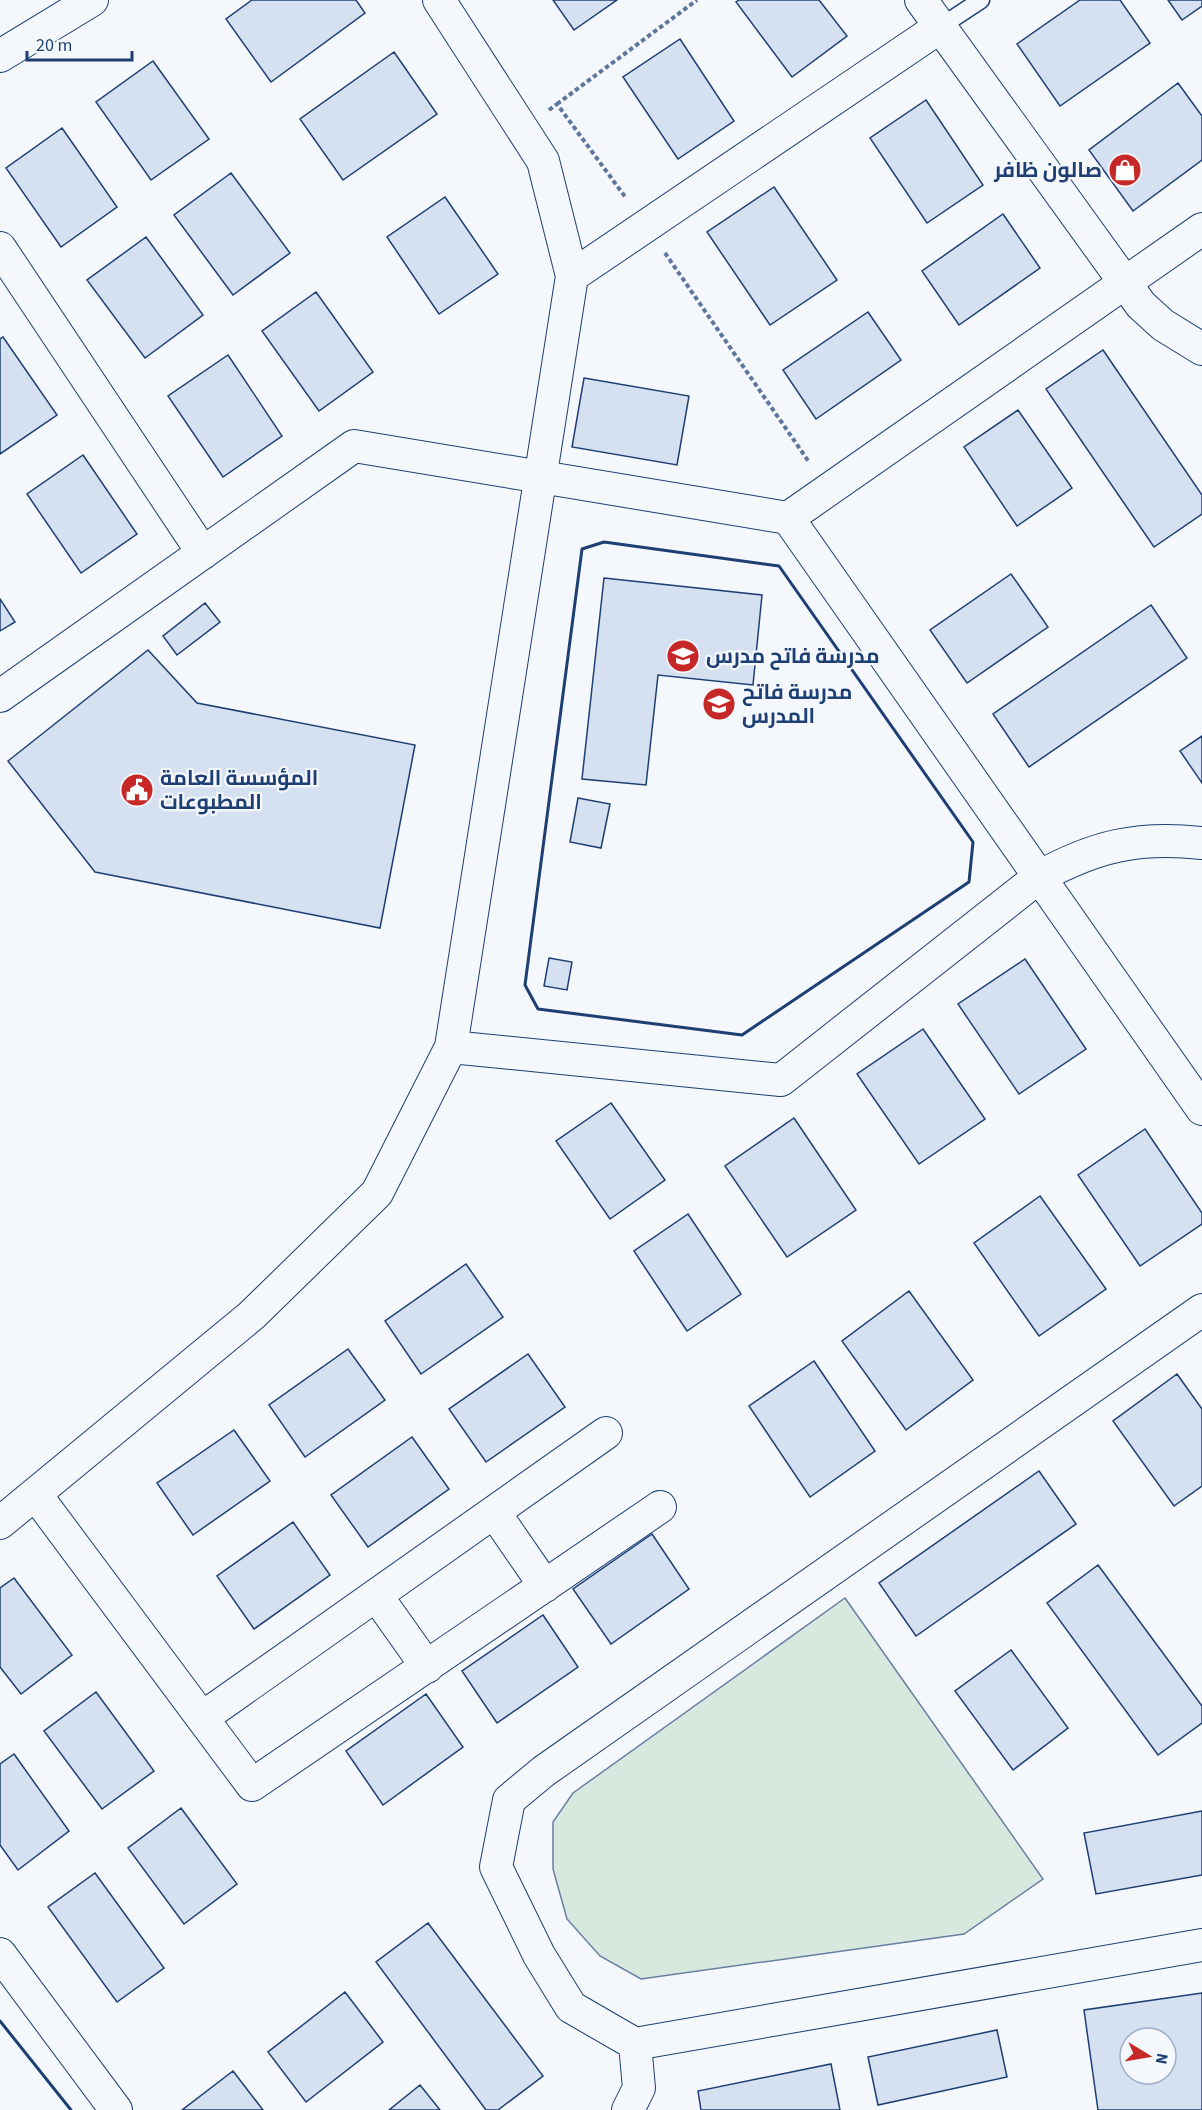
<svg xmlns="http://www.w3.org/2000/svg" width="1202" height="2110" font-family="'Source Sans 3',Cairo,sans-serif">
  <style>
    .green { fill: #d7e8df; stroke: #687fa3; stroke-width: 1.5 }
    .building { fill: #d5e0f0; stroke: #1d3f73; stroke-width: 1.5; fill-rule: evenodd }
    .lines { fill: none; stroke-linecap: round; stroke-linejoin: round }
    .service-casing { stroke: #1d3f73; stroke-width: 19 }
    .minor-casing { stroke: #1d3f73; stroke-width: 34 }
    .path { stroke: #5e769c; stroke-width: 4; stroke-dasharray: 4.5 3; stroke-linecap: butt }
    .service { stroke: #f4f7fb; stroke-width: 16 }
    .minor { stroke: #f4f7fb; stroke-width: 32 }
    .wall { stroke: #1d3f73; stroke-width: 3 }
    .labels { text-anchor: middle; dominant-baseline: central; stroke-width: 4.5; stroke-linejoin: round; paint-order: stroke }
    .poi-label { font-size: 21px; font-weight: bold; fill: #1d3f73; stroke: #f4f7fb; text-anchor: start }
  </style>
  <rect width="100%" height="100%" fill="#f4f7fb"/>
  <path class="green" d="M845 1598 1043 1879 964 1934 641 1979 600 1956 567 1919 553 1869V1822L573 1793Z"/>
  <path class="building" d="M252 0H356L365 13 271 82 226 19Z
    M553 0H617L574 30Z
    M739 0H819L847 36 792 77 736 2Z
    M1080 0H1120L1150 43 1060 106 1017 44Z
    M1168 0H1202V6L1182 20Z
    M680 39 734 121 678 159 623 77Z
    M394 52 437 114 343 180 300 119Z
    M153 61 209 139 151 180 96 102Z
    M1178 83 1202 116V160L1133 211 1089 150Z
    M926 100 983 185 927 223 870 138Z
    M62 128 117 207 61 247 6 168Z
    M231 173 290 253 233 295 174 215Z
    M774 187 837 280 770 325 707 232Z
    M445 197 498 274 439 314 387 237Z
    M1003 214 1040 268 959 325 922 271Z
    M146 237 203 315 145 358 87 280Z
    M316 292 373 372 319 411 262 331Z
    M868 312 901 360 816 419 783 370Z
    M3 337 57 415 0 454V339Z
    M1103 350 1202 495V514L1154 547 1046 389Z
    M228 355 282 436 223 477 168 396Z
    M584 378 689 396 677 465 572 447Z
    M1018 410 1072 488 1017 526 964 447Z
    M83 455 137 534 81 573 27 494Z
    M1011 574 1048 627 967 683 930 630Z
    M604 578 762 595 753 685 658 675 646 785 582 779Z
    M0 599 15 622 0 631Z
    M205 603 220 622 177 655 163 636Z
    M1151 605 1187 658 1029 767 993 714Z
    M148 650 197 703 415 745 380 928 95 872 8 761Z
    M1202 736V783L1180 751Z
    M578 798 610 804 601 848 570 842Z
    M549 958 572 962 567 990 544 986Z
    M1025 959 1086 1049 1019 1094 958 1004Z
    M923 1029 985 1119 919 1164 857 1074Z
    M611 1103 665 1180 610 1219 556 1141Z
    M794 1118 856 1210 787 1257 725 1166Z
    M1145 1129 1202 1213V1224L1140 1266 1078 1175Z
    M1040 1196 1106 1289 1039 1336 974 1243Z
    M688 1214 741 1294 687 1331 634 1251Z
    M466 1264 503 1317 421 1374 385 1321Z
    M909 1291 973 1380 906 1430 842 1341Z
    M348 1349 385 1400 305 1457 269 1405Z
    M528 1354 565 1407 486 1462 449 1409Z
    M814 1361 875 1451 810 1497 749 1406Z
    M1177 1374 1202 1409V1486L1174 1506 1113 1421Z
    M234 1430 270 1481 193 1535 157 1483Z
    M412 1437 449 1489 368 1547 331 1495Z
    M1039 1471 1076 1524 916 1636 879 1583Z
    M293 1522 330 1575 254 1629 217 1576Z
    M652 1534 689 1589 611 1644 573 1589Z
    M1098 1565 1202 1706V1723L1158 1755 1047 1603Z
    M14 1578 72 1655 21 1694 0 1667V1588Z
    M543 1615 578 1667 497 1723 462 1671Z
    M1011 1650 1068 1728 1013 1770 955 1691Z
    M96 1692 154 1771 102 1809 44 1731Z
    M426 1694 463 1747 383 1805 346 1751Z
    M14 1754 69 1831 18 1870 0 1845V1764Z
    M181 1808 237 1884 184 1924 128 1848Z
    M1202 1811V1875L1096 1894 1084 1833Z
    M95 1873 164 1968 117 2002 48 1907Z
    M428 1923 543 2076 498 2110H486L376 1962Z
    M345 1992 383 2042 306 2102 268 2052Z
    M1202 1993V2110H1098L1084 2010ZM1130 2038H1166V2074H1130Z
    M997 2030 1007 2077 878 2105 868 2057Z
    M831 2064 840 2110H701L698 2091Z
    M233 2071 263 2110H182Z
    M420 2085 440 2110H389Z"/>
  <g class="lines">
    <g class="service-casing">
      <path id="service" d="M940 27 981 0"/>
    </g>
    <g class="minor-casing">
      <path id="minor" d="M921 0 1141 305 1163 325 1202 349
        M0 56 92 0
        M0 248 203 553
        M572 276 940 27
        M788 518 1202 1109
        M0 696 354 446 788 518 1202 229
        M451 1047 781 1080 1039 877C1095 846 1138 836 1202 843
        M1202 1310 544 1771 509 1800 496 1867 539 1955 571 2007 635 2044 1202 1945
        M36 1495 252 1785 660 1507
        M494 1512 545 1586
        M0 1523 252 1315 377 1193 451 1047 572 276 543 161 439 0
        M376 1595 427 1667
        M202 1718 606 1433
        M0 1954 116 2110
        M628 2110 639 2088 635 2044"/>
    </g>
    <path class="path" d="M557 104 697 0
      M549 110 557 104 626 198
      M665 253 809 462"/>
    <use href="#service" class="service"/>
    <use href="#minor" class="minor"/>
    <path class="wall" d="M604 542 779 566 973 842 969 882 742 1035 538 1009 525 985 582 549Z
      M0 2021 71 2110"/>
  </g>
  <defs>
    <g id="shop-disc" transform="scale(1.725)"><circle r="9.5" fill="#c62828" stroke="#f4f7fb"/><path d="M-5-2.5h2.3a2.7 3.5 0 0 1 5.4 0H5L5.5 6h-11ZM-1.5-2.5h3a1.5 2.3 0 0 0-3 0Z" fill="#fff"/></g>
    <g id="school-disc" transform="scale(1.725)"><circle r="9.5" fill="#c62828" stroke="#f4f7fb"/><path d="M0-5L7-2L0 1L-7-2ZM-4 1L0 2.5L4 1V4Q0 6-4 4Z" fill="#fff"/></g>
    <g id="civic-disc" transform="scale(1.725)"><circle r="9.5" fill="#c62828" stroke="#f4f7fb"/><path d="M-.6-6.5H3V-4.5H.6V-3L4-1V1h2V6H-6V1h2V-1L-.6-3ZM-1.2 2.5V6h2.4V2.5Z" fill="#fff"/></g>
  </defs>
  <g fill-rule="evenodd">
    <use href="#shop-disc" x="1125" y="170"/>
    <use href="#school-disc" x="683" y="656"/>
    <use href="#school-disc" x="719" y="704"/>
    <use href="#civic-disc" x="137" y="790"/>
  </g>
  <g class="labels">
    <g class="poi-label">
      <text x="1102" y="170" text-anchor="end">صالون ظافر</text>
      <text x="706" y="656">مدرسة فاتح مدرس</text>
      <text x="742" y="692">مدرسة فاتح<tspan x="742" dy="24">المدرس</tspan></text>
      <text x="160" y="778">المؤسسة العامة<tspan x="160" dy="24">المطبوعات</tspan></text>
    </g>
  </g>
  <g transform="translate(1148 2056) rotate(101)"><circle r="28" fill="#f4f7fb" stroke="#9eadc5" stroke-width="1.5"/>
  <path d="M0-4.5L10 22L0 15L-10 22Z" fill="#c62828"/>
  <text y="-9" font-size="16" font-weight="bold" text-anchor="middle" fill="#1d3f73">N</text>
  </g>
  <path d="M27 51v9h105v-9" fill="none" stroke="#1d3f73" stroke-width="3"/>
  <text x="36" y="51" font-size="18" fill="#1d3f73" stroke="#f4f7fb" stroke-width="4.5" paint-order="stroke">20 m</text>
</svg>
